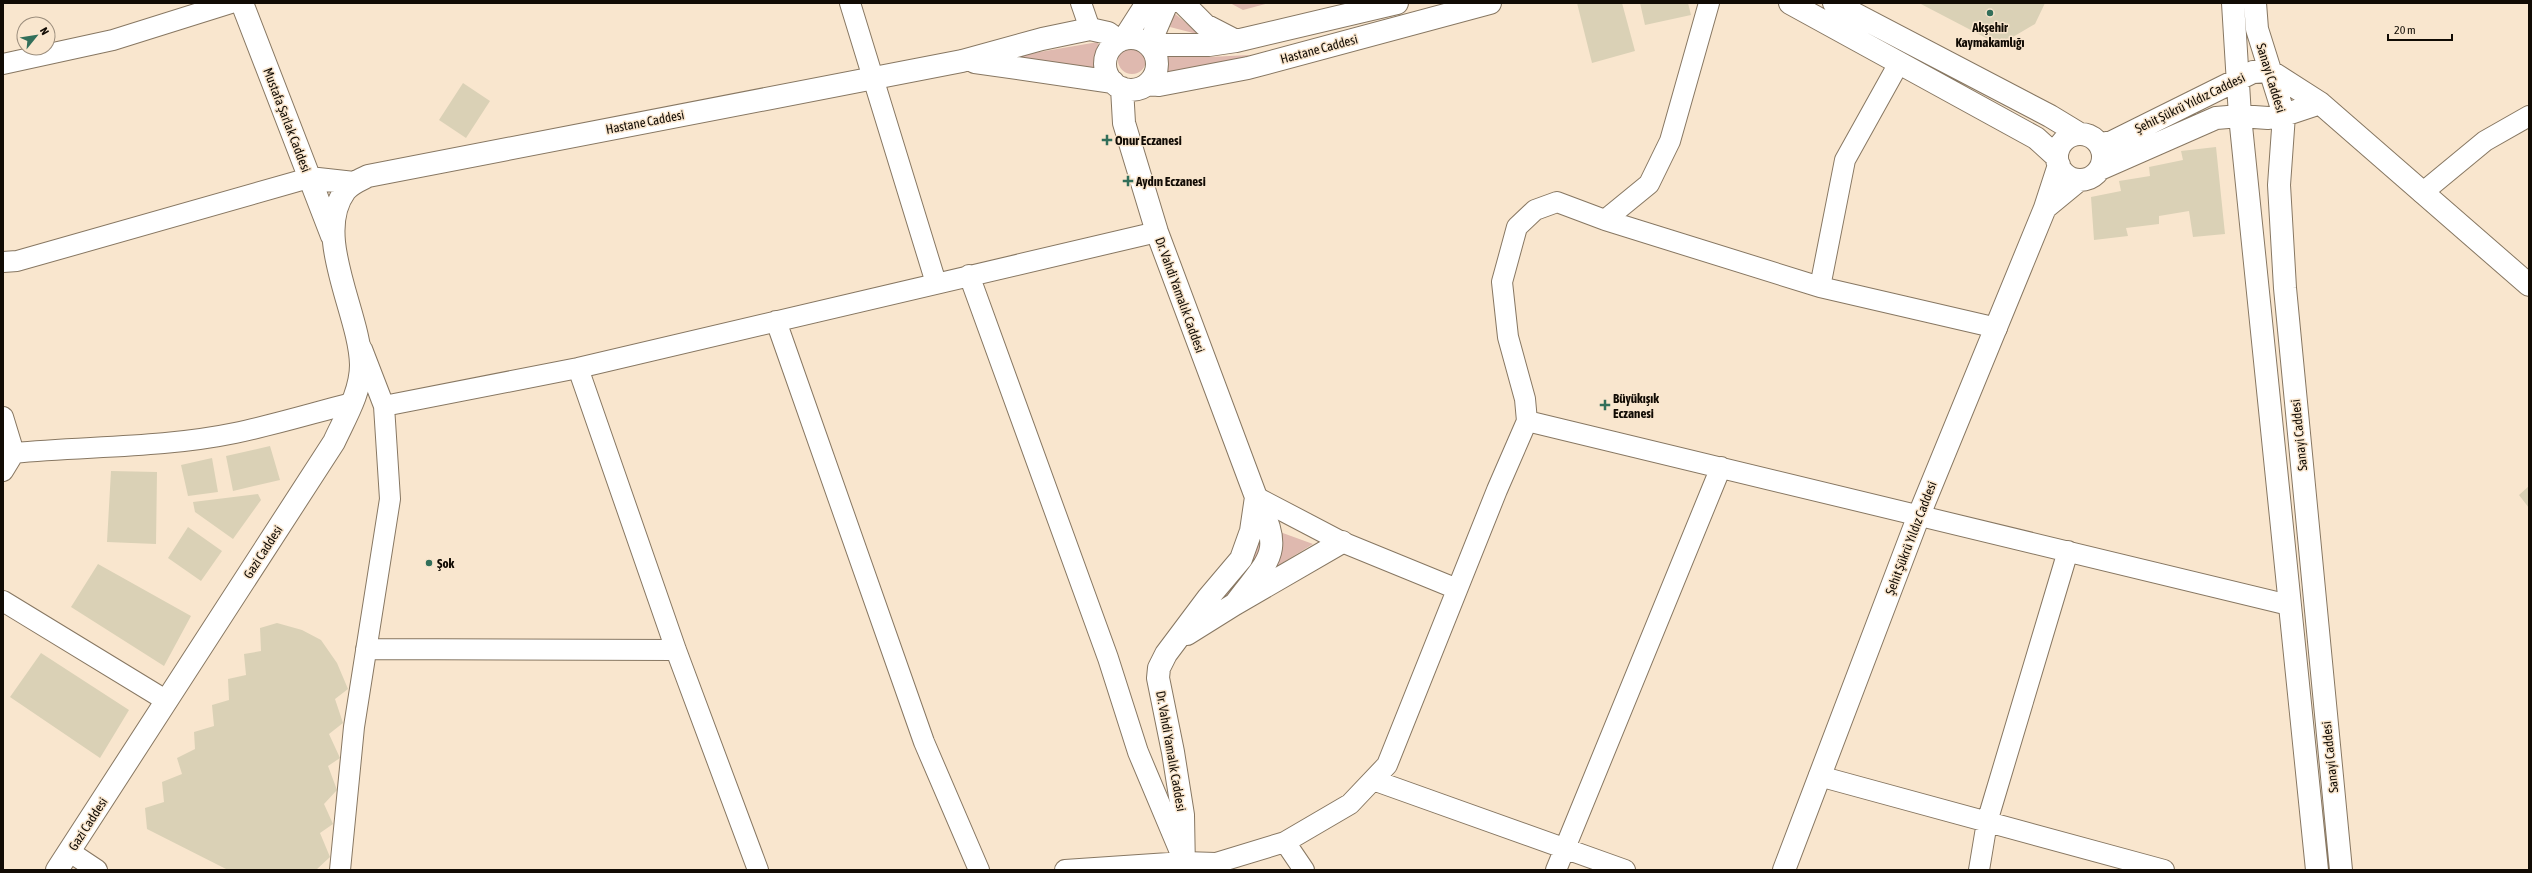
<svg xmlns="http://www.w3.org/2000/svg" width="2532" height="873" font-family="'Asap Condensed',sans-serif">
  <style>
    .green { fill: #dfb9af }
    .building { fill: #dad1b6 }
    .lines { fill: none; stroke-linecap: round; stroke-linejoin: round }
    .street-casing { stroke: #877762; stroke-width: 22 }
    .secondary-casing { stroke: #877762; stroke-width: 24 }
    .street { stroke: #fff; stroke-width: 20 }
    .secondary { stroke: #fff; stroke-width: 22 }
    .poi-dot { fill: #326f5a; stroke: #f9e6ce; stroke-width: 1.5 }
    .labels { text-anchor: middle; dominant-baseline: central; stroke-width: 3; stroke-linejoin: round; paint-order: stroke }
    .poi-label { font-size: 13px; font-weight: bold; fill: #110b04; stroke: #f9e6ce; text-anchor: start }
    .street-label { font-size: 13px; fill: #110b04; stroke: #f9e6ce }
  </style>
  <rect width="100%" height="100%" fill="#f9e6ce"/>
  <path class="green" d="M1230 3H1269L1243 10Z
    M1174 13 1201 35 1170 27Z
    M1098 42 1097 73 993 60Z
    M1118 60a14 14 0 1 1 28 0a14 14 0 1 1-28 0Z
    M1167 54 1209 57 1250 55 1218 66 1162 78Z
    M1261 532V552L1241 581 1220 603 1217 598Z
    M1280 532 1313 544 1269 571C1282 558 1285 550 1280 532Z"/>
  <path class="building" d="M1577 3H1622L1635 51 1592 63Z
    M1640 3H1688L1691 15 1645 25Z
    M1919 3H2045L2035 24 2006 41 1988 39Z
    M463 83 490 101 466 138 439 120Z
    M2216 147 2225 234 2193 237 2189 211 2159 216V224L2126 228 2128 236 2094 240 2091 197 2121 191 2119 181 2150 176 2149 167 2183 160 2181 151Z
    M270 446 280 480 233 491 226 456Z
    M212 458 218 492 188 496 181 465Z
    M111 471 157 472 156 544 107 542Z
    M2529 486V508L2519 495Z
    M258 494 261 500 233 539 195 512 193 502Z
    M188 527 222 551 201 581 168 558Z
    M98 564 191 616 164 666 71 607Z
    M277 623 302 630 321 640 337 663 348 689 335 699 343 723 329 734 340 758 328 766 337 790 324 804 333 824 320 833 330 857 316 870H228L147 829 145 808 164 802 162 782 182 774 177 758 195 749 194 732 214 726 212 705 229 700 228 679 246 675 244 654 261 651 260 628Z
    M41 653 129 710 100 758 10 697Z"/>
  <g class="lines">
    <g class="street-casing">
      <path id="street" d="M850 3 936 283
        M1081 3 1090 29
        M3 64 113 40 231 3
        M2422 193 2485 141 2529 116
        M1605 220 1820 287 1997 328
        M3 262 17 261 309 178
        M969 275 1108 658 1138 752 1183 859
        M1820 287 1845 160 1899 63
        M776 321 924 742 979 870
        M578 368 676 650 758 870
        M384 406 578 368 1157 232
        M3 417 14 453 3 471
        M1527 421 2289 605
        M14 453C87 446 163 448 235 433 274 425 313 413 352 403
        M1256 497 1342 542 1457 589
        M3 601 167 701
        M366 649 676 650
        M1819 776 2164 870
        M1373 780 1625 870
        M1285 842 1304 870
        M70 852 97 870
        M340 870 354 727 390 499 384 406 362 349
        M1065 870 1184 862 1216 863 1285 842 1350 804 1387 765 1497 490 1527 421 1525 399 1508 337 1502 282 1517 227 1535 210 1557 202 1605 220 1649 184 1670 141 1709 3
        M1556 870 1721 467
        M1979 870 1987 822 2068 551"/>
    </g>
    <g class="secondary-casing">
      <path id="secondary" d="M242 3 332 236
        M1167 3 1149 45H1209L1236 41 1397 3
        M1183 3 1205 25 1236 41
        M1790 3 2036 138 2057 157
        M1834 3 2050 116 2078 133
        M2233 3 2240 116 2317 870
        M2255 3 2257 29 2284 115 2279 185 2285 288 2341 870
        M1105 64a26 26 0 1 1 52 0a26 26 0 1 1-52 0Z
        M1124 39 1147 3
        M975 62 1113 82
        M1148 84 1159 85 1248 68 1490 3
        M1122 88 1124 123 1157 232 1256 497
        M2057 157a23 23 0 1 1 46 0a23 23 0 1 1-46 0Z
        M2100 144 2112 142 2253 72 2270 71 2320 103 2529 285
        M2059 165 2045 208 2079 180
        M2100 169 2216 118 2240 116 2268 118 2284 115 2320 103
        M309 178 354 183
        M1187 634 1235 604 1342 542
        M57 870 334 442C345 418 361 392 361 365 360 313 312 236 345 191 350 184 360 180 368 176L962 61 1042 39 1090 29 1108 33 1119 41
        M1184 870 1183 815 1173 752 1158 678 1159 668 1166 654 1208 598 1241 559 1251 531 1256 497C1285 554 1270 557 1235 604
        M1784 870 1919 515 2045 208"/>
    </g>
    <use href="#street" class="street"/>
    <use href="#secondary" class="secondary"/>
  </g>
  <g class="poi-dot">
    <circle cx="1990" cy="13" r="4"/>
    <path d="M1105 134h4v4h4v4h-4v4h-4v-4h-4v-4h4z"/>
    <path d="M1126 175h4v4h4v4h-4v4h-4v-4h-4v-4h4z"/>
    <path d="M1603 399h4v4h4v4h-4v4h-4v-4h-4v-4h4z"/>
    <circle cx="429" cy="563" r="4"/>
  </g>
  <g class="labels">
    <g class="poi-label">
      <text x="1990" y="27" text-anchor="middle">Akşehir<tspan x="1990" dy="15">Kaymakamlığı</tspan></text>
      <text x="1115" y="140">Onur Eczanesi</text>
      <text x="1136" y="181">Aydın Eczanesi</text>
      <text x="1613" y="398">Büyükışık<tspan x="1613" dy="15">Eczanesi</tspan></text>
      <text x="437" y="563">Şok</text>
    </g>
    <g class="street-label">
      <text transform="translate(1319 49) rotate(-15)">Hastane Caddesi</text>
      <text transform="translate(2271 78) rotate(73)">Sanayi Caddesi</text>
      <text transform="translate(2190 103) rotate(-26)">Şehit Şükrü Yıldız Caddesi</text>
      <text transform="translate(287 120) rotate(69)">Mustafa Şarlak Caddesi</text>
      <text transform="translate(645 122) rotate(-11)">Hastane Caddesi</text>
      <text transform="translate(1180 295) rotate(70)">Dr. Vahdi Yamalık Caddesi</text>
      <text transform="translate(2299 435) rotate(-96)">Sanayi Caddesi</text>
      <text transform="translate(1911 538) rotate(-69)">Şehit Şükrü Yıldız Caddesi</text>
      <text transform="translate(263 552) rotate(-57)">Gazi Caddesi</text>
      <text transform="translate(1171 751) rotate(80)">Dr. Vahdi Yamalık Caddesi</text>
      <text transform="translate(2330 757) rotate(-96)">Sanayi Caddesi</text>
      <text transform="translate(88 824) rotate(-57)">Gazi Caddesi</text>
    </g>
  </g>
  <rect width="2532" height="873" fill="none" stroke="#110b04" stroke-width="8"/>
  <g transform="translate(36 36) rotate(60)"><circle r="19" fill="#f9e6ce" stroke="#9c8e7d"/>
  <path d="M0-3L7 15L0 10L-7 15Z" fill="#326f5a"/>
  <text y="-6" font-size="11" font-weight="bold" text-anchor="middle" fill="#110b04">N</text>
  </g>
  <path d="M2388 34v6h64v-6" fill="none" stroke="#110b04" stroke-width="2"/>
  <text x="2394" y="34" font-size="12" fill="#110b04" stroke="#f9e6ce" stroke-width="3" paint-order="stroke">20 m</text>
</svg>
